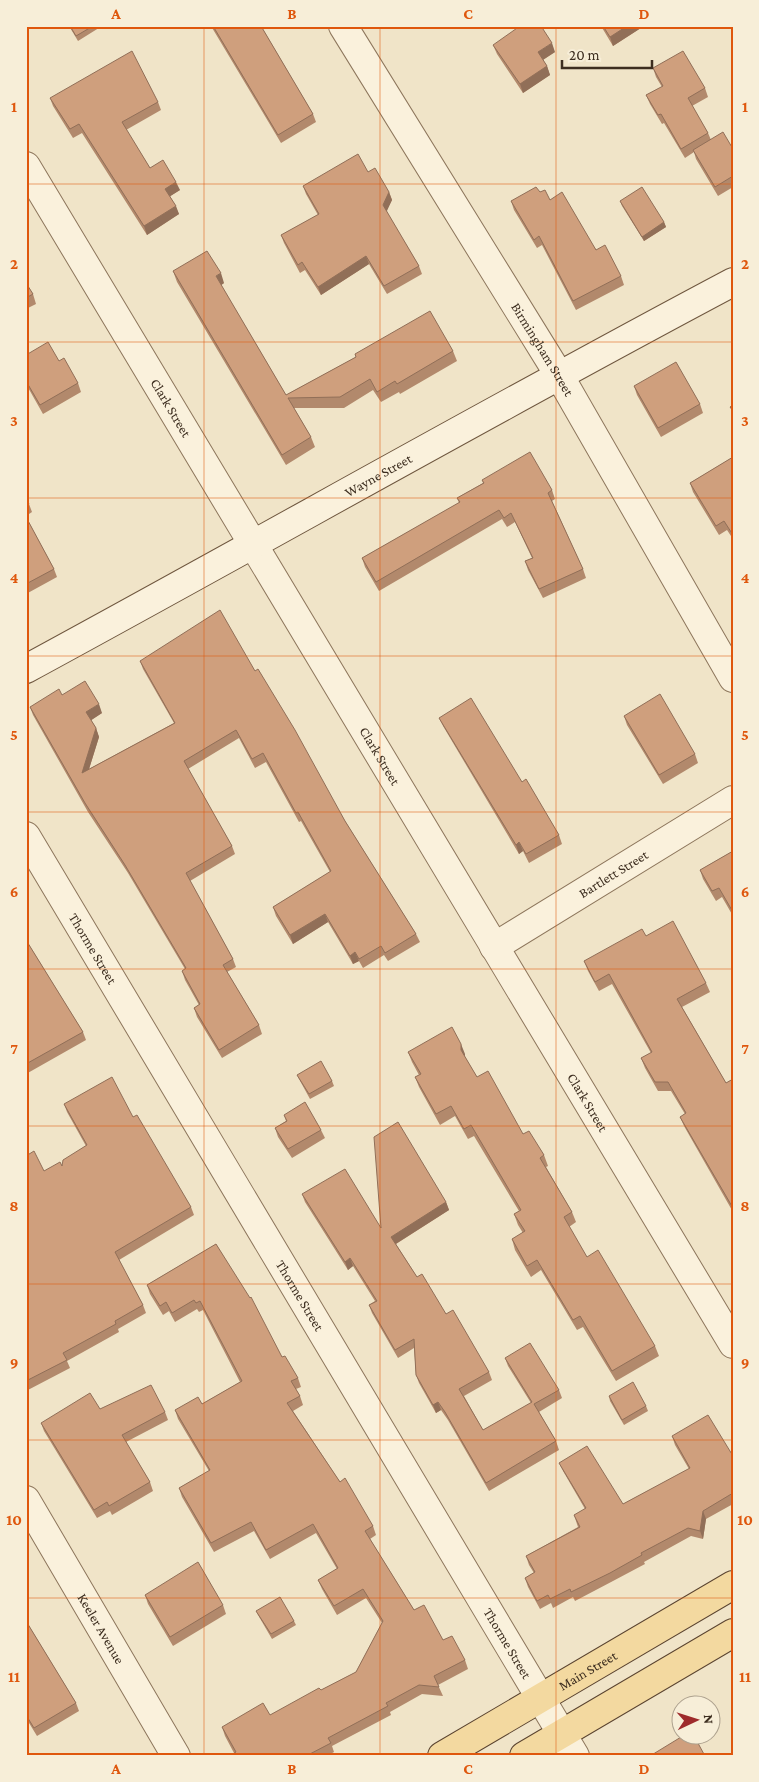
<svg xmlns="http://www.w3.org/2000/svg" width="759" height="1782" font-family="'Crimson Pro',serif">
  <style>
    .lines { fill: none; stroke-linecap: round; stroke-linejoin: round }
    .street-casing { stroke: #8d765c; stroke-width: 30 }
    .secondary-casing { stroke: #6f573f; stroke-width: 30 }
    .primary-casing { stroke: #5b4430; stroke-width: 30 }
    .street { stroke: #faf1dc; stroke-width: 28 }
    .secondary { stroke: #faf1dc; stroke-width: 28 }
    .primary { stroke: #f3d9a0; stroke-width: 28 }
    .wall { fill: #b2896c }
    .shaded-wall { fill: #916f58 }
    .building { fill: #cf9f7d; stroke: #916f58 }
    .grid { fill: none; stroke: #df570d; stroke-width: 1; stroke-opacity: 0.55 }
    .labels { text-anchor: middle; dominant-baseline: central; stroke-width: 4; stroke-linejoin: round; paint-order: stroke }
    .street-label { font-size: 14px; fill: #3d2e20; stroke: #f7eed8 }
    .neatline { fill: none; stroke: #df570d; stroke-width: 2 }
    .grid-label { font-size: 16px; text-anchor: middle; font-weight: bold; fill: #df570d }
  </style>
  <rect width="100%" height="100%" fill="#f0e4c8"/>
  <g class="lines">
    <g class="street-casing">
      <g id="street">
        <path id="s1" d="M343 26 559 375 733 678"/>
        <path id="s2" d="M26 166 733 1344"/>
        <path id="s3" d="M26 836 575 1756"/>
        <path id="s4" d="M494 947 733 800"/>
        <path id="s5" d="M26 1500 176 1756"/>
      </g>
    </g>
    <g class="secondary-casing">
      <g id="secondary">
        <path id="s6" d="M26 669C262 541 495 408 733 282"/>
      </g>
    </g>
    <g class="primary-casing">
      <g id="primary">
        <path id="s7" d="M442 1756 733 1585"/>
        <path d="M524 1756 733 1633"/>
      </g>
    </g>
    <use href="#street" class="street"/>
    <use href="#secondary" class="secondary"/>
    <use href="#primary" class="primary"/>
  </g>
  <path class="wall" d="M69 26H102L78 41Z
    M211 26H261L313 114 316 122 281 143Z
    M601 26H644L613 46Z
    M493 45 555 52 543 60 547 66 550 75 523 93 497 54Z
    M653 68 705 88 708 97 692 106 708 133 711 140 733 149V187L718 196 696 159 694 152 685 158 664 123 662 124 650 104 646 95 662 87 656 77Z
    M50 98 158 102 161 110 126 130 150 168 180 190 170 196 179 214 147 235 82 133 73 138 53 106Z
    M368 172 389 192 392 200 386 211 419 266 422 274 387 294 369 264 321 295 305 270 300 273 284 243 281 235 318 215 306 194 303 186Z
    M540 192 550 200 621 276 624 285 576 310 542 245 537 248 514 210 511 201Z
    M620 201 664 222 666 227 644 241 622 206Z
    M173 271 224 283 221 285 286 395 356 357 355 354 453 351 457 361 400 394 399 392 381 402 373 390 344 408H294L311 437 315 447 286 465 177 282Z
    M26 283 33 294 36 304 26 309Z
    M26 355 59 361 78 383 81 392 43 414 26 384Z
    M634 386 700 404 703 413 661 437 637 395Z
    M733 457V539L727 530 719 535 693 492 690 483Z
    M482 480 552 490 555 499 552 501 583 569 586 578 543 598 528 570 525 561 532 558 515 522 507 527 502 519 379 591 365 567 362 558 459 503 457 498 483 483Z
    M26 499 29 504 32 512 26 516Z
    M26 517 54 569 57 577 26 594Z
    M140 661 255 671 345 821 416 934 420 942 388 961 384 955 363 968 359 961 353 964 328 922 293 944 276 916 273 907 330 872 301 821 299 822 266 762 255 768 239 738 188 769 232 846 235 854 190 881 233 959 236 967 227 972 259 1025 262 1034 222 1058 197 1017 194 1008 199 1005 185 980 182 971 185 969 128 873 88 812 33 715 30 707 62 695 102 713 91 720 96 728 99 737 89 769 174 723 143 669Z
    M624 716 695 754 698 763 663 784 627 725Z
    M439 718 522 782 559 835 562 844 529 863 523 851 519 854 443 726Z
    M733 851V916L722 897 716 901 703 879 700 870Z
    M646 936 706 983 710 992 682 1007 726 1083 733 1079V1212L684 1126 680 1117 685 1114 671 1091H658L645 1068 641 1058 651 1053 612 984 599 991 588 971 584 961Z
    M26 940 83 1032 86 1040 26 1074Z
    M408 1052 465 1054V1057L477 1077 523 1134 544 1155 548 1166 546 1167 572 1212 576 1222 569 1227 587 1257 655 1346 659 1356 616 1381 583 1327 577 1330 541 1270 531 1277 515 1250 512 1239 523 1233 518 1225 514 1214 519 1211 474 1136 468 1139 455 1116 440 1125 419 1087 415 1077 419 1075 412 1062Z
    M297 1075 332 1081 334 1086 310 1099 299 1079Z
    M64 1104 133 1117 191 1207 194 1215 119 1260 143 1305 146 1313 118 1329 119 1332 67 1361 70 1368 26 1391V1156L44 1171 62 1166 86 1146 67 1112Z
    M284 1115 321 1130 325 1138 292 1158 278 1137 275 1128 286 1121Z
    M302 1194 381 1228 446 1202 449 1210 396 1244 417 1277 446 1314 489 1372 492 1380 464 1396 483 1430 531 1403 508 1366 505 1358 559 1390 562 1398 539 1412 556 1441 559 1450 489 1491 448 1420 441 1410 436 1413 419 1383 416 1375 414 1348 398 1358 372 1313 369 1305 375 1301 353 1266 348 1270 305 1202Z
    M216 1244 282 1357 298 1378 301 1387 296 1389 300 1396 303 1405 293 1411 340 1482 373 1526 376 1535 370 1539 414 1610 443 1640 465 1660 468 1669 438 1685 443 1696 422 1694 390 1712 391 1715 332 1746 334 1752 327 1756H231L234 1753 225 1736 222 1727 270 1715 321 1690 356 1672 382 1623 366 1598 337 1615 322 1589 318 1580 337 1569 316 1533 270 1559 254 1531 214 1552 182 1497 179 1488 209 1471 178 1419 175 1410 202 1404 240 1382 203 1310 199 1312 197 1309 175 1322 169 1311 163 1315 150 1294 147 1285Z
    M609 1396 646 1406 648 1411 624 1425 610 1401Z
    M100 1409 165 1412 168 1420 126 1442 150 1482 153 1491 112 1515 110 1511 97 1518 44 1431 41 1423Z
    M672 1436 733 1456V1504L706 1519 703 1539 691 1536 644 1562 645 1564 613 1581 575 1601 573 1597 553 1608 551 1603 540 1609 528 1587 525 1578 534 1573 529 1565 526 1556 578 1527 574 1515 585 1509 563 1471 559 1463 623 1504 689 1469 675 1445Z
    M145 1595 223 1605 226 1614 173 1646 148 1604Z
    M256 1611 294 1621 296 1625 272 1639 258 1615Z
    M26 1621 76 1703 79 1711 37 1736 26 1718Z"/>
  <path class="shaded-wall" d="M627 26H644L613 46 610 37Z
    M552 43 555 52 541 61 538 52Z
    M547 66 550 75 523 93 520 84Z
    M176 182 180 190 169 197 165 189Z
    M389 192 392 200 386 213 383 205Z
    M176 206 179 214 147 235 144 226Z
    M664 222 666 227 644 241 642 237Z
    M366 256 369 264 321 295 318 287Z
    M221 273 224 283 220 286 216 276Z
    M99 704 102 713 90 721 86 712Z
    M96 728 99 737 85 782 82 773Z
    M519 842 523 851 519 854 516 845Z
    M325 914 328 922 293 944 290 935Z
    M355 952 359 961 353 964 350 956Z
    M461 1044 465 1054V1060L461 1050Z
    M446 1202 449 1210 394 1245 391 1237Z
    M350 1258 353 1266 348 1270 345 1262Z
    M438 1402 441 1410 436 1413 433 1405Z
    M703 1511 706 1519 703 1539 700 1531Z"/>
  <path class="building" d="M70 26H93L76 36Z
    M213 26H261L313 114 278 135Z
    M520 26H541L552 43 538 52 547 66 520 84 493 45Z
    M603 26H627L610 37Z
    M132 51 158 102 122 122 150 168 163 160 176 182 165 189 176 206 144 226 79 124 70 129 50 98Z
    M683 51 705 88 688 98 708 133 681 149 661 114 658 115 646 95 663 86 653 68Z
    M723 132 733 149V176L715 187 693 150Z
    M358 154 368 172 375 168 389 192 383 205 419 266 384 286 366 256 318 287 302 262 298 265 281 235 319 214 303 186Z
    M536 187 540 192 545 190 550 200 562 192 596 250 605 245 621 276 573 301 539 236 534 240 511 201Z
    M642 187 664 222 642 237 620 201Z
    M207 251 221 273 216 276 286 395 356 357 355 354 430 311 453 351 397 384 395 381 377 392 370 379 340 397 288 398 311 437 282 455 173 271Z
    M26 283 33 294 26 298Z
    M48 342 59 361 64 358 78 383 40 405 26 381V355Z
    M676 362 700 404 658 428 634 386Z
    M733 405V411L730 407Z
    M530 452 552 490 548 493 583 569 539 589 525 561 533 558 511 513 504 518 499 510 376 582 362 558 460 502 457 498 484 483 482 480Z
    M733 457V535L724 521 716 526 690 483Z
    M26 499 29 504 26 506Z
    M26 517 54 569 26 584Z
    M220 610 255 671 258 669 295 730 345 821 416 934 385 953 381 946 359 959 355 952 350 956 325 914 290 935 273 907 331 871 298 812 296 813 263 753 252 759 236 730 184 761 232 846 186 873 233 959 223 965 259 1025 219 1050 194 1008 200 1004 182 971 186 968 125 865 85 803 30 707 59 689 62 695 85 681 99 704 86 712 96 728 82 773 175 723 140 661Z
    M660 694 695 754 659 775 624 716Z
    M471 698 522 782 526 779 559 835 526 854 519 842 516 845 439 718Z
    M733 851V912L719 888 712 891 700 870Z
    M673 921 706 983 677 999 726 1083 733 1079V1208L680 1117 686 1113 668 1082H655L641 1058 652 1052 609 974 595 982 584 961 642 929 646 936Z
    M26 940 83 1032 26 1064Z
    M452 1027 461 1044V1050L477 1077 488 1071 523 1134 529 1131 544 1155 540 1158 572 1212 564 1217 587 1257 598 1250 655 1346 612 1371 580 1316 573 1320 537 1260 527 1266 512 1239 525 1231 514 1214 521 1210 471 1125 464 1129 451 1106 436 1114 415 1077 421 1074 408 1052Z
    M321 1061 332 1081 309 1094 297 1075Z
    M112 1077 133 1117 137 1115 191 1207 115 1252 143 1305 115 1321 116 1324 63 1353 67 1360 26 1381V1156L34 1151 44 1171 60 1162 62 1166 63 1160 87 1145 64 1104Z
    M305 1102 321 1130 288 1149 275 1128 287 1121 284 1115Z
    M398 1122 446 1202 391 1237 417 1277 422 1274 446 1314 453 1310 489 1372 459 1389 483 1430 532 1402 505 1358 530 1343 559 1390 534 1404 556 1441 486 1483 445 1412 438 1402 433 1405 416 1375 414 1339 395 1350 369 1305 377 1301 350 1258 345 1262 302 1194 345 1169 381 1228 374 1137Z
    M216 1244 250 1298 251 1297 282 1357 285 1356 298 1378 291 1381 300 1396 287 1403 340 1482 345 1478 373 1526 365 1531 414 1610 424 1605 443 1640 452 1636 465 1660 434 1676 439 1687 419 1685 386 1703 388 1706 328 1738 331 1743 306 1756H231V1755L236 1752 222 1727 263 1703 270 1715 319 1688 321 1690 356 1672 383 1621 363 1589 334 1606 318 1580 338 1568 313 1524 266 1550 251 1522 211 1543 179 1488 210 1470 175 1410 198 1397 202 1404 242 1381 200 1301 196 1303 194 1300 172 1313 166 1302 160 1306 147 1285Z
    M633 1382 646 1406 622 1420 609 1396Z
    M151 1385 165 1412 122 1435 150 1482 109 1506 107 1502 94 1510 41 1423 90 1393 100 1409Z
    M708 1415 733 1456V1493L703 1511 700 1531 688 1528 641 1553 642 1555 610 1573 571 1592 570 1589 550 1599 548 1595 537 1601 525 1578 535 1572 526 1556 580 1527 574 1515 586 1508 559 1463 587 1446 623 1504 690 1468 672 1436Z
    M198 1562 223 1605 170 1637 145 1595Z
    M280 1597 294 1621 271 1634 256 1611Z
    M26 1621 76 1703 34 1728 26 1715Z
    M686 1734H693L705 1756H650Z"/>
  <path class="grid" d="M204 26V1756M380 26V1756M556 26V1756M26 184H733M26 342H733M26 498H733M26 656H733M26 812H733M26 969H733M26 1126H733M26 1284H733M26 1440H733M26 1598H733"/>
  <g class="labels">
    <g class="street-label">
      <text stroke="none"><textPath href="#s1" startOffset="380">Birmingham Street</textPath></text>
      <text stroke="none"><textPath href="#s2" startOffset="282">Clark Street</textPath></text>
      <text stroke="none"><textPath href="#s6" startOffset="402">Wayne Street</textPath></text>
      <text stroke="none"><textPath href="#s2" startOffset="688">Clark Street</textPath></text>
      <text stroke="none"><textPath href="#s4" startOffset="140">Bartlett Street</textPath></text>
      <text stroke="none"><textPath href="#s3" startOffset="131">Thorme Street</textPath></text>
      <text stroke="none"><textPath href="#s2" startOffset="1092">Clark Street</textPath></text>
      <text stroke="none"><textPath href="#s3" startOffset="535">Thorme Street</textPath></text>
      <text stroke="none"><textPath href="#s5" startOffset="149">Keeler Avenue</textPath></text>
      <text stroke="none"><textPath href="#s3" startOffset="940">Thorme Street</textPath></text>
      <text stroke="none"><textPath href="#s7" startOffset="169">Main Street</textPath></text>
    </g>
  </g>
  <rect width="759" height="1782" fill="none" stroke="#f7eed8" stroke-width="55"/>
  <g transform="translate(696 1720) rotate(86)"><circle r="24" fill="#f7eed8" stroke="#ada18e"/>
  <path d="M0-4L9 19L0 12L-9 19Z" fill="#9e2a2b"/>
  <text y="-8" font-size="14" font-weight="bold" text-anchor="middle" fill="#3d2e20">N</text>
  </g>
  <path d="M562 60v8h90v-8" fill="none" stroke="#3d2e20" stroke-width="2.5"/>
  <text x="569" y="60" font-size="15" fill="#3d2e20" stroke="#f7eed8" stroke-width="4" paint-order="stroke">20 m</text>
  <rect x="28" y="28" width="704" height="1726" class="neatline"/>
  <g class="grid-label">
    <text x="116" y="19">A</text>
    <text x="292" y="19">B</text>
    <text x="468" y="19">C</text>
    <text x="644" y="19">D</text>
    <text x="14" y="112">1</text>
    <text x="745" y="112">1</text>
    <text x="14" y="269">2</text>
    <text x="745" y="269">2</text>
    <text x="14" y="426">3</text>
    <text x="745" y="426">3</text>
    <text x="14" y="583">4</text>
    <text x="745" y="583">4</text>
    <text x="14" y="740">5</text>
    <text x="745" y="740">5</text>
    <text x="14" y="897">6</text>
    <text x="745" y="897">6</text>
    <text x="14" y="1054">7</text>
    <text x="745" y="1054">7</text>
    <text x="14" y="1211">8</text>
    <text x="745" y="1211">8</text>
    <text x="14" y="1368">9</text>
    <text x="745" y="1368">9</text>
    <text x="14" y="1525">10</text>
    <text x="745" y="1525">10</text>
    <text x="14" y="1682">11</text>
    <text x="745" y="1682">11</text>
    <text x="116" y="1774">A</text>
    <text x="292" y="1774">B</text>
    <text x="468" y="1774">C</text>
    <text x="644" y="1774">D</text>
  </g>
</svg>
